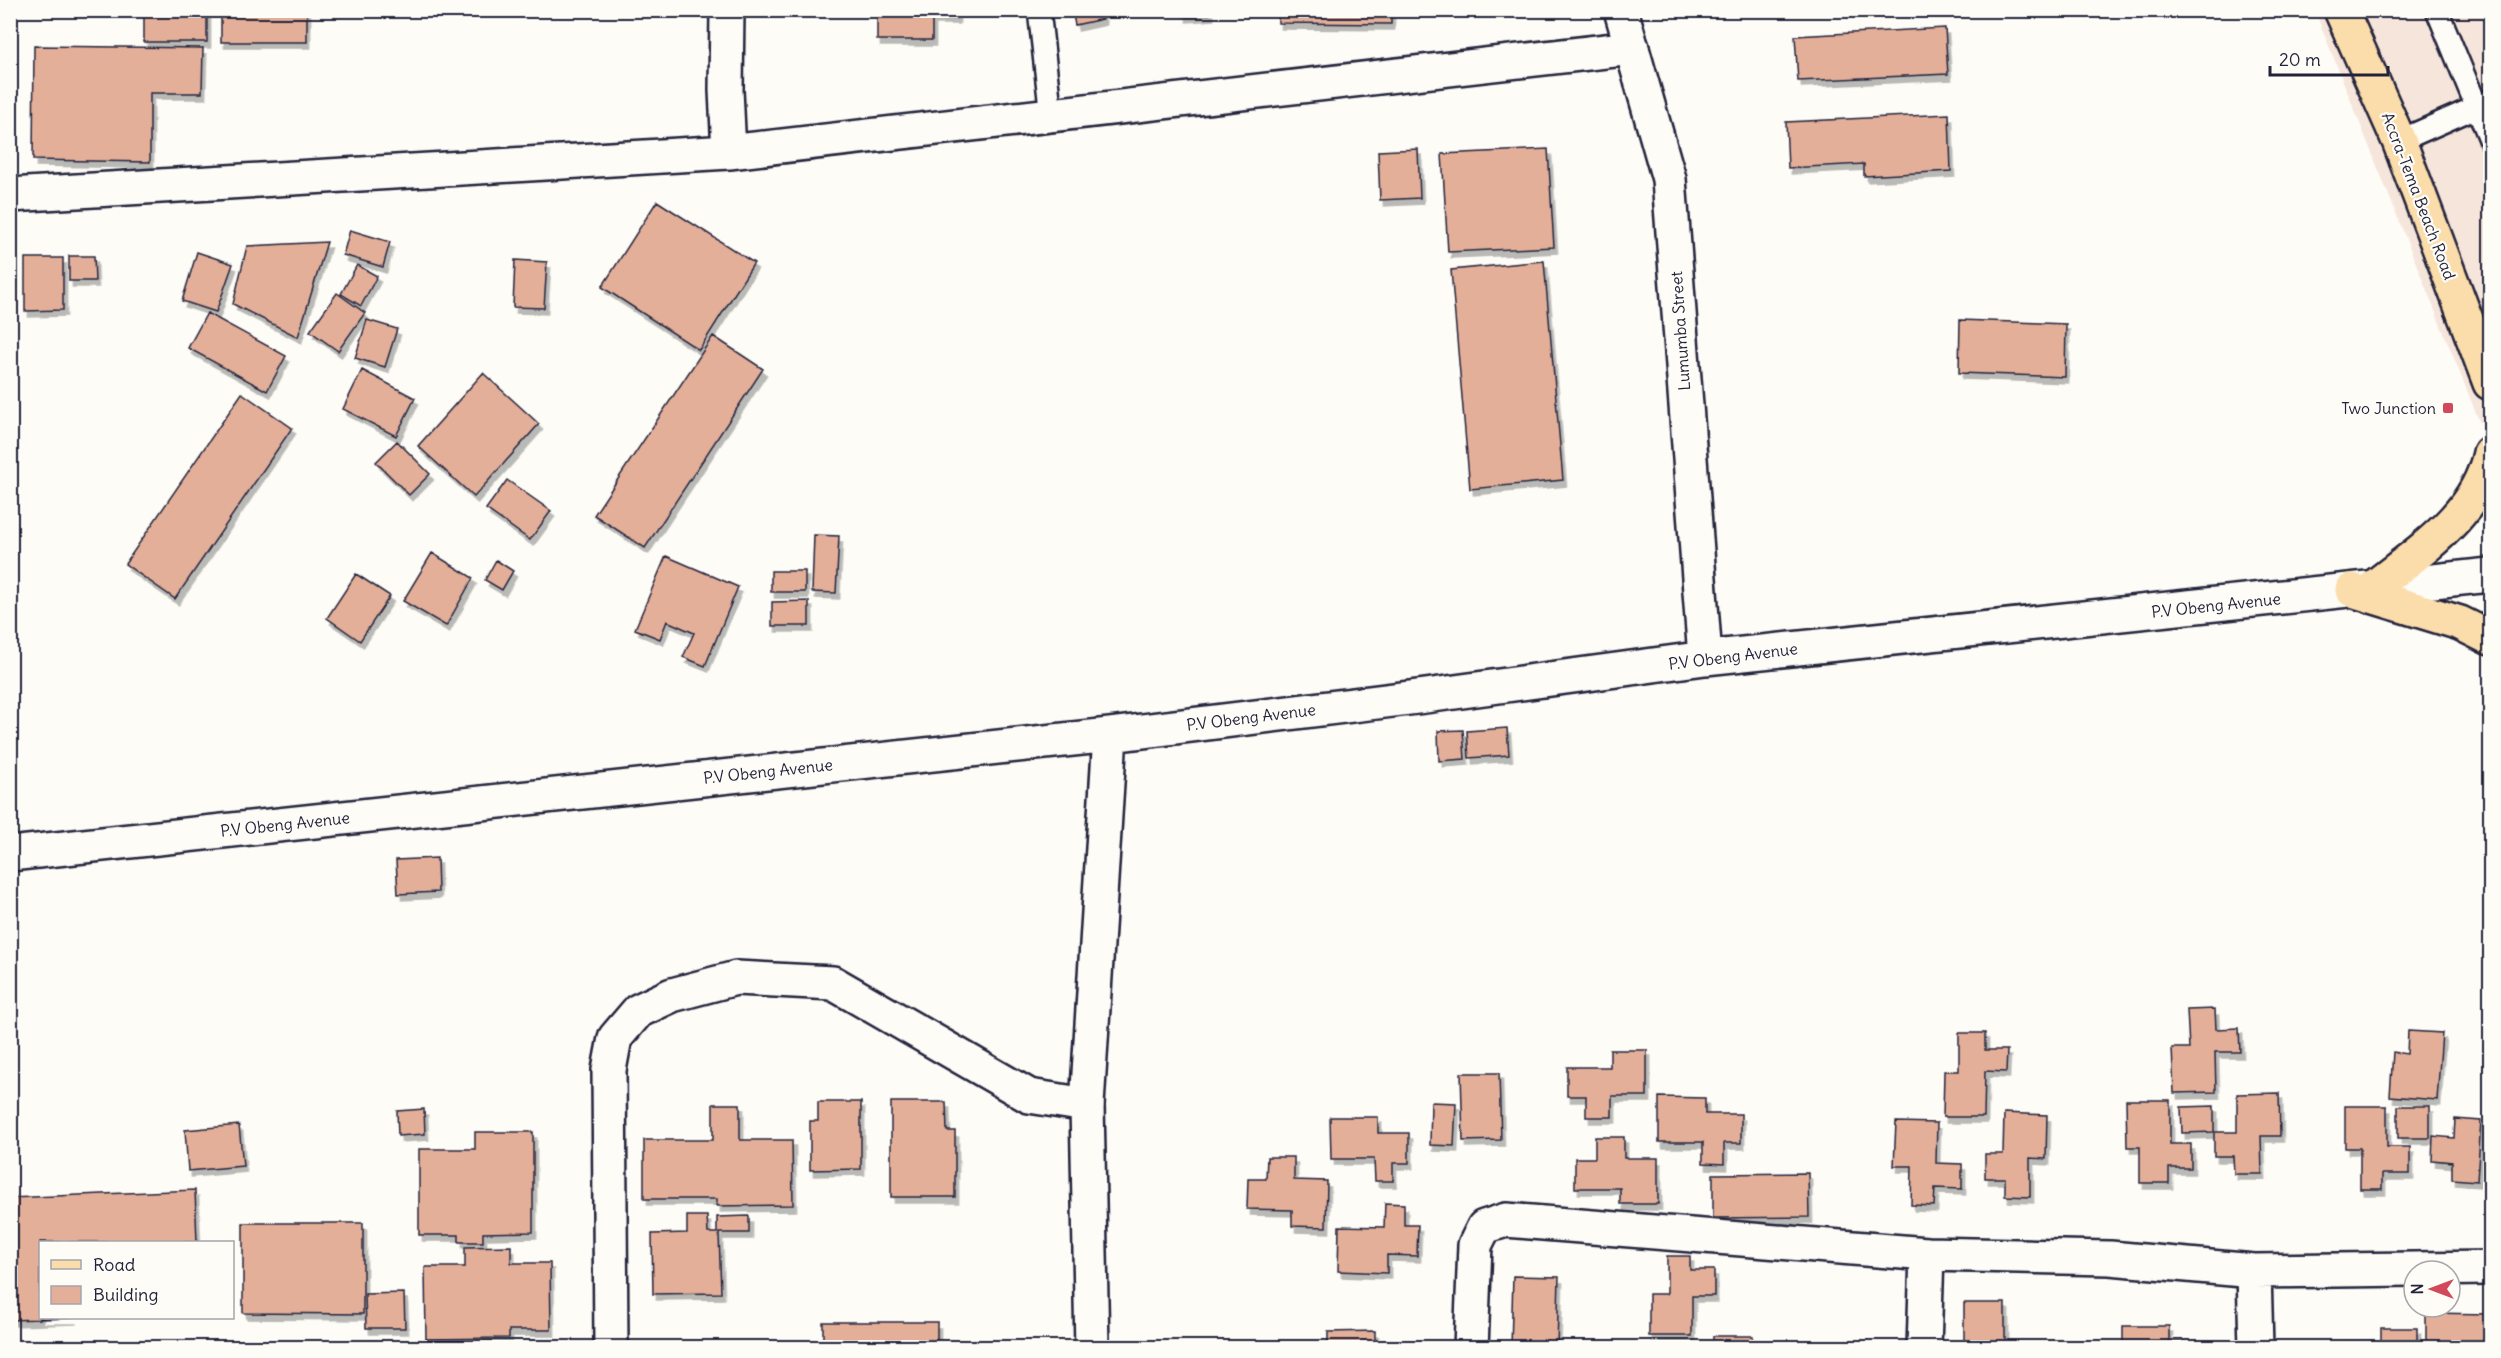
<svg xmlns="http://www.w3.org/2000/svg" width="2501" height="1358" font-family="Delius,sans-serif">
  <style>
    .built { fill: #f6e5db }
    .building { fill: #e4af99; stroke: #22223b; stroke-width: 1.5; filter: url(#shadow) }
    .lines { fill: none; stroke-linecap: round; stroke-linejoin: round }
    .lane-casing { stroke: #22223b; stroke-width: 26 }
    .street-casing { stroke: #22223b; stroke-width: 38 }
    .secondary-casing { stroke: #22223b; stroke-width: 38 }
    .primary-casing { stroke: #22223b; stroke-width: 38 }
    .lane { stroke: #fdfcf7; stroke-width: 21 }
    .street { stroke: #fdfcf7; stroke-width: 33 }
    .secondary { stroke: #fdfcf7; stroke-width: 33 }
    .primary { stroke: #fbddab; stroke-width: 33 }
    .poi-dot { fill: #d1495b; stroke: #fdfcf7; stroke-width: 2 }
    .labels { text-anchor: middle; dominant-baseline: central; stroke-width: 4.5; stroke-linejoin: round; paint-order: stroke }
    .street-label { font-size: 16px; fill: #22223b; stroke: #fdfcf7 }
    .poi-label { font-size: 16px; fill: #22223b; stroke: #fdfcf7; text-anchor: end }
  </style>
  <defs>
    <filter id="shadow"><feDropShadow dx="3.5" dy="6" stdDeviation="0" flood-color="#0004"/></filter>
  </defs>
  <rect width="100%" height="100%" fill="#fdfcf7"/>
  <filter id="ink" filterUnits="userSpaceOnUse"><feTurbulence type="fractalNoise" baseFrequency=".0167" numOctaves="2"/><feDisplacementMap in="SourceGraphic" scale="12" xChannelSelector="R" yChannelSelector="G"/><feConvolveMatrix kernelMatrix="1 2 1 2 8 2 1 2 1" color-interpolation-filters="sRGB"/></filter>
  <g filter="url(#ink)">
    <path class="built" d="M2315 11H2490V448Z"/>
    <path class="building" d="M144 10H207V42H144Z
      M221 10H307V42H221Z
      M877 10H956V18H932V40H877Z
      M1072 10H1101L1103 19 1075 25Z
      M1183 10H1210V14L1183 16Z
      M1278 10H1391V24L1278 23Z
      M1945 28 1948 74 1798 81 1795 36Z
      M34 46 203 48 202 93H150V162L33 160Z
      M1949 114 1951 171 1864 176V164L1788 168 1786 122Z
      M1418 149 1420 198 1380 200 1378 151Z
      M1548 149 1554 247 1448 252 1442 154Z
      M657 201 754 263 699 350 602 287Z
      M350 230 390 242 383 267 343 255Z
      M327 242 298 337 233 304 247 246Z
      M197 252 233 264 216 312 182 301Z
      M69 256H94L95 281H69Z
      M25 258H63V310L25 311Z
      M515 260 547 262 544 308 513 307Z
      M1544 261 1563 480 1470 489 1451 270Z
      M357 265 377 276 361 306 341 294Z
      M337 293 365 313 338 351 310 331Z
      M207 313 286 356 267 391 188 348Z
      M367 320 397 329 385 367 355 358Z
      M1960 320 2066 324 2065 377 1959 373Z
      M713 336 763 369 645 548 594 515Z
      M362 370 415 398 396 436 343 409Z
      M483 373 539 424 474 497 418 446Z
      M242 393 292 428 175 599 125 564Z
      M397 441 430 474 409 495 376 462Z
      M507 480 551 511 530 540 486 509Z
      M814 535 839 536 836 593 812 592Z
      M432 553 473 578 446 626 403 601Z
      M666 556 738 587 705 666 683 657 694 633 667 621 660 639 635 629Z
      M496 560 513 571 502 590 485 580Z
      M771 571H805V592H771Z
      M356 574 390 596 360 641 327 618Z
      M809 601V626H772V602Z
      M1507 728 1509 755 1469 758 1467 731Z
      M1463 730 1465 759 1439 761 1438 731Z
      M437 858 438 892 398 894 396 860Z
      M2215 1009 2216 1029 2239 1028 2240 1052H2215L2216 1092 2174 1093 2172 1048H2189L2187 1010Z
      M2408 1031 2442 1033 2437 1100 2390 1096 2393 1052 2407 1054Z
      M1959 1033H1985V1050H2007L2006 1072 1985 1071 1984 1117H1943L1944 1071H1959Z
      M1610 1050H1647V1096H1612V1117H1586V1096H1567V1067H1610Z
      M1461 1073H1499L1501 1140 1463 1141Z
      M2279 1093 2280 1136H2261L2262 1174H2234L2233 1156H2214V1132H2237V1094Z
      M1659 1097 1705 1098V1114H1741V1143H1724V1164L1703 1163V1142H1659Z
      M2126 1100H2170V1144H2191V1168H2169V1183H2140V1147H2127Z
      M818 1102H861V1169L810 1170V1121H818Z
      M891 1102H946L947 1131H955V1197H891Z
      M1431 1102 1456 1103 1454 1146 1430 1145Z
      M713 1104H740V1140H792L793 1205 717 1206V1199H644V1140H713Z
      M2214 1106V1132L2182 1133 2181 1107Z
      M2345 1106H2387V1147H2410V1174H2382V1189H2360V1148H2345Z
      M2398 1106H2430V1138H2398Z
      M424 1109 425 1134 398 1136 397 1111Z
      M2004 1113 2047 1115 2046 1159 2030 1158V1197L2005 1196V1178H1985V1154H2003Z
      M1330 1117H1378V1133H1409V1163H1393V1181H1375L1374 1159H1331Z
      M2455 1119 2481 1121 2477 1181 2452 1179V1162L2432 1160 2433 1136 2454 1138Z
      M1896 1122 1937 1123 1936 1163 1962 1164V1189L1935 1188 1934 1206 1911 1205 1912 1166H1894Z
      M239 1125 243 1166 188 1171 185 1130Z
      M475 1132H533V1232L483 1233V1242H459V1235H419V1149H475Z
      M1595 1137H1624V1158H1658V1204H1620V1188H1575V1158H1595Z
      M1267 1157H1294V1180L1327 1181 1326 1227 1292 1226V1210L1247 1209 1248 1179H1266Z
      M1808 1173 1809 1217 1713 1218V1174Z
      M195 1190 197 1242H40V1318H73L10 1320V1198Z
      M1385 1203 1404 1204V1225H1418L1417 1256 1387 1255V1273L1338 1271 1339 1226 1384 1227Z
      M687 1216H707L708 1233H717V1217L749 1216V1233H719L721 1293 653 1294 652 1234 687 1233Z
      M243 1223H363V1314L243 1313Z
      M511 1246V1263H550L551 1330H509V1338L426 1339 425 1267H465V1247Z
      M1667 1256H1690V1270H1714V1296H1692V1336H1649V1294H1667Z
      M1513 1276 1559 1277 1557 1348H1511Z
      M404 1293 405 1328H366L365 1294Z
      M1964 1303H2005V1348H1964Z
      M2426 1313 2490 1314V1348H2426Z
      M823 1322H937V1348H823Z
      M2123 1326H2169V1342H2203V1348H2123Z
      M2381 1328H2417V1348H2335V1342L2381 1341Z
      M1375 1331V1348H1328V1332Z
      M1713 1336H1753V1348H1713Z
      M411 1341H449V1348H410Z
      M348 1342H403V1348H348Z"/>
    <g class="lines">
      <g class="lane-casing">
        <path id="lane" d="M1039 10 1051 116
          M2437 10 2490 139
          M2399 141 2490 101"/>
      </g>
      <g class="street-casing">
        <path id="street" d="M727 10 726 90 729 152
          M10 195 729 152 1632 48
          M2254 1271 2256 1348
          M611 1348 609 1070 615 1038 638 1011 672 995 736 978 833 983 1029 1096 1087 1105
          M1471 1348 1475 1245 1484 1227 1506 1220 1927 1254 2110 1258 2254 1271 2490 1268
          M1924 1348 1927 1254"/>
      </g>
      <g class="secondary-casing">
        <path id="secondary" d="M1621 10 1669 179 1705 658
          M10 854 1110 735 1425 696 1705 658 2490 575
          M1092 1348 1087 1105 1110 735"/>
      </g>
      <g class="primary-casing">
        <path id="primary" d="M2341 10 2399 141 2490 383
          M2373 588C2420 550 2477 516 2490 453
          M2352 590 2460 623 2490 638"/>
      </g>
      <use href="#lane" class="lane"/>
      <use href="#street" class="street"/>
      <use href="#secondary" class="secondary"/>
      <use href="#primary" class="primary"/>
    </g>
  </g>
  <rect class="poi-dot" x="2442" y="402" width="12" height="12" rx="3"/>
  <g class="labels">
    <g class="street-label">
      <text transform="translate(2419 196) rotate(69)">Accra-Tema Beach Road</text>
      <text transform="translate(1680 331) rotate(-94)">Lumumba Street</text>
      <text transform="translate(2216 605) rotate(-6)">P.V Obeng Avenue</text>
      <text transform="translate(1733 656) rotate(-7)">P.V Obeng Avenue</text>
      <text transform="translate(1251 717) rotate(-7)">P.V Obeng Avenue</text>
      <text transform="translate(768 771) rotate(-6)">P.V Obeng Avenue</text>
      <text transform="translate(285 824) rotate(-6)">P.V Obeng Avenue</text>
    </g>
    <g class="poi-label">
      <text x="2436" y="408">Two Junction</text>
    </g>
  </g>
  <rect width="2501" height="1358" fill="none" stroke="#fdfcf7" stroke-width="36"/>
  <rect x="18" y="18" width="2465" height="1322" fill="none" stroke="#22223b" stroke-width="2" filter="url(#ink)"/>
  <rect x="39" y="1241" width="195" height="78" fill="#fdfcf7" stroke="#a5a5ac" stroke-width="1.5"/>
  <rect x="51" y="1260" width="30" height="9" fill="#fbddab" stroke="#a5a5ac" stroke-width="1.5"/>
  <text x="93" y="1271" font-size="18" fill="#22223b">Road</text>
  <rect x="51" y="1286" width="30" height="18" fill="#e4af99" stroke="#a5a5ac" stroke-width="1.5"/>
  <text x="93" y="1301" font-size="18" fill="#22223b">Building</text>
  <g transform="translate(2432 1289) rotate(270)"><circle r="28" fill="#fdfcf7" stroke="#a5a5ac" stroke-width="1.5"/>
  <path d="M0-4.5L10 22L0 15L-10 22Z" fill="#d1495b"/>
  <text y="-9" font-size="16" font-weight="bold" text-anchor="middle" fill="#22223b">N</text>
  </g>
  <path d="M2270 66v9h118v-9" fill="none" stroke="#22223b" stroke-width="3"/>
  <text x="2279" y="66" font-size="18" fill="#22223b" stroke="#fdfcf7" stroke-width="4.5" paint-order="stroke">20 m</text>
</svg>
